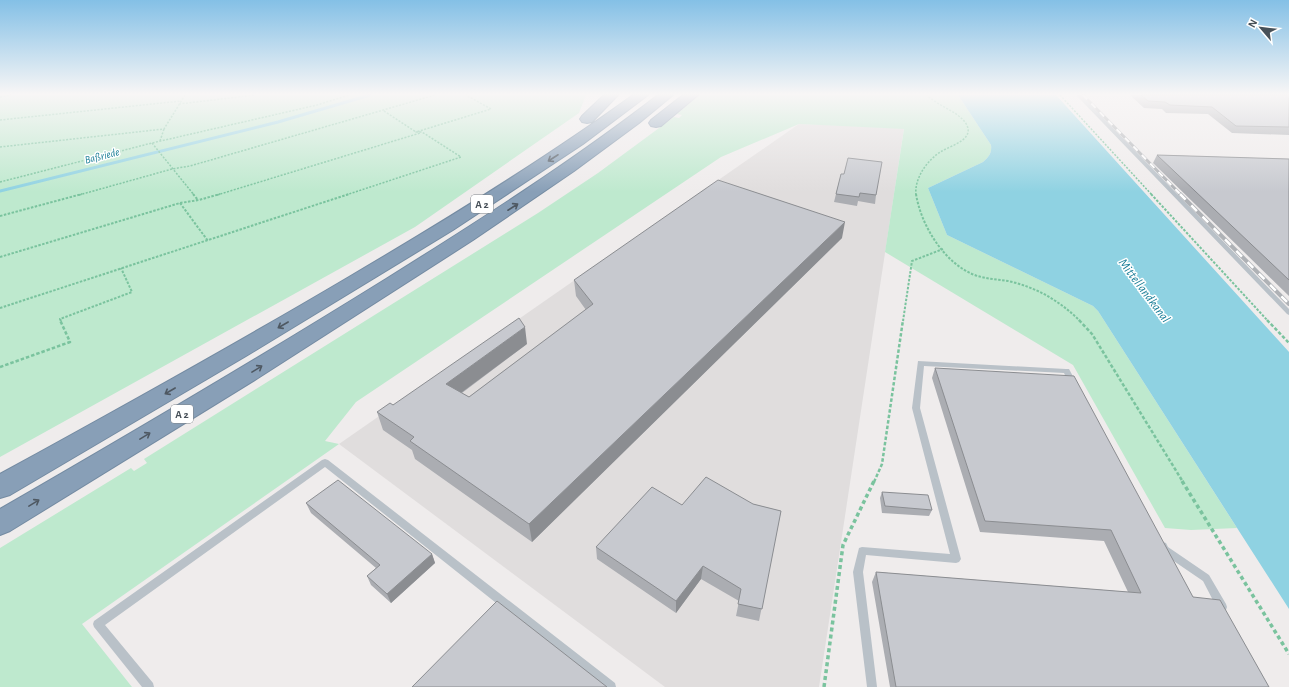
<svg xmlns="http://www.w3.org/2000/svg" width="1289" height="687" font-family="'Alegreya Sans',sans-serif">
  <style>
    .education { fill: #e0dddd }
    .green { fill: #bee9ce }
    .water { fill: #8fd2e2 }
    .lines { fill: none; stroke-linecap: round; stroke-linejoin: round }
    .stream { stroke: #8fd2e2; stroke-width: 3 }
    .highway-casing { stroke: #748ba2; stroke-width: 2 }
    .path-far3 { stroke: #7ac39e; stroke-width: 1.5; stroke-dasharray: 2 1.5; stroke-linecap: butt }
    .path-far2 { stroke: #7ac39e; stroke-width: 2; stroke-dasharray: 2.5 1.5; stroke-linecap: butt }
    .path-far1 { stroke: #7ac39e; stroke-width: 2.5; stroke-dasharray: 3.5 2; stroke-linecap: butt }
    .path { stroke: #7ac39e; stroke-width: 3.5; stroke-dasharray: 4 3; stroke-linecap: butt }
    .lane { fill: #b9c1c8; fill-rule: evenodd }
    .highway { fill: #889fb7; fill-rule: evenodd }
    .rail-far1-casing { stroke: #afb2b6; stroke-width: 3 }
    .rail-casing { stroke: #afb2b6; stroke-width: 4 }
    .rail-far1 { stroke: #fff; stroke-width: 2; stroke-dasharray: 6; stroke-linecap: butt }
    .rail { stroke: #fff; stroke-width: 2.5; stroke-dasharray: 8; stroke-linecap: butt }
    .wall { fill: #abadb2 }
    .shaded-wall { fill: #8b8d91 }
    .building { fill: #c7c9cf; stroke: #8b8d91 }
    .oneway { stroke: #4e5862 }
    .labels { text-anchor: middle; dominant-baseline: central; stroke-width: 3; stroke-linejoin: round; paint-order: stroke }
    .far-water-label { font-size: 11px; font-style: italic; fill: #1a7e97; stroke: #fff }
    .shield { fill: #fff; stroke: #7e848a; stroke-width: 1 }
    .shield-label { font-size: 11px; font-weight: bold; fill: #475058 }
    .water-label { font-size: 13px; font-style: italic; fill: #1a7e97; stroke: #fff }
  </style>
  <rect width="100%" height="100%" fill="#efecec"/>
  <path class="education" d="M799 124 904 128 819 687H665L339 444Z"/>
  <path class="green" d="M586 95 579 113 415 227 0 457V95Z
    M699 95H958L991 145C992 153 989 157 983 162L928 188 947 235 1093 306 1098 311 1237 528 1191 530 1165 528 1073 365 885 252 904 129 799 124 721 157 356 402 325 441 339 444 82 624 132 687H0V548L131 468 134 471 147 463 144 459 538 213 598 173 674 117 679 118 682 115 677 114Z"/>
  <path class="water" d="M958 95H1056L1289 352V609L1098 311 1093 306 947 235 928 188 983 162C989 157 992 153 991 145Z"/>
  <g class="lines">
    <path class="stream" d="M0 191 278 122 370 95"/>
    <g class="highway-casing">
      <path id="highway" d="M604 95H618L592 122 587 123 582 122 580 119 582 116Z
        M633 95H648L583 144 453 230 246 356 10 495 0 498V474C117 410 234 345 349 277 446 220 542 161 633 95Z
        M658 95H673L639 123 574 171 473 240 258 378 10 531 0 535V509C130 434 259 358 386 279 479 221 571 162 658 95Z
        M683 95H698L661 126 656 127 651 126 649 123 651 120Z"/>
    </g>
    <path class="path-far3" d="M1060 95 1152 195
      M0 97 11 95
      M179 104 255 95
      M384 111 416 132
      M0 120 181 101
      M160 141 164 129
      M152 143 194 195
      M0 147 164 129 185 95
      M0 182 152 143 317 105 349 95
      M79 195 172 169 190 166 435 95
      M217 195 420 133
      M346 195 461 157 422 132H416L491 109 466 95
      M916 195C914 178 928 159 942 151 952 145 977 139 965 122 955 110 938 106 927 95"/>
    <path class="path-far2" d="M193 194 198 200
      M916 194C921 225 943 261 972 274 984 279 996 279 1008 281 1036 287 1060 301 1080 321
      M1151 194 1268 321
      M180 203 208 241
      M0 216 82 194
      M0 257 180 203 199 200 220 194
      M0 308 349 194
      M61 321 60 319 132 292 121 268
      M903 321 912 261 943 249"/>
    <path class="path-far1" d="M1079 320 1092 334 1183 482
      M1267 320 1289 343
      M0 367 70 342 60 320
      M874 482 882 464 903 320"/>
    <path class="path" d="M1182 481 1289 654
      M824 687 843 545 874 481"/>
    <path class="lane" d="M1076 95H1081L1289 309V315L1287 314Z
      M918 361 1066 369H1069L1076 382 1075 384H1069L1064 373 924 366 920 408 961 559 959 562 956 563 866 555 863 572 877 687H867L853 572 859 548 862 547 950 554 912 408Z
      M325 459 328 460 615 683 616 687H602L325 467 105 625 153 683 154 687H142L94 627 93 624 94 621 322 460Z
      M1163 542 1166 543 1168 547 1209 575 1226 604 1227 607 1226 610 1222 612 1218 610 1203 581 1162 553 1158 546 1160 543Z"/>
    <use href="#highway" class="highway"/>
    <g class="rail-far1-casing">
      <path id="rail-far1" d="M1083 95 1181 195"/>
    </g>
    <g class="rail-casing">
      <path id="rail" d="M1180 194 1289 304"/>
    </g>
    <use href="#rail-far1" class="rail-far1"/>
    <use href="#rail" class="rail"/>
  </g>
  <path class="wall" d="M1130 95H1289V135L1232 133 1208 114 1166 113 1162 109 1144 108Z
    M1157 155 1289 159V296L1153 163Z
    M841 174 876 195 875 204 858 201 857 206 834 202Z
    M842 238 532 542 415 459 412 450 383 430 377 412 527 344 462 393 469 397 586 310 576 296 574 280Z
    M935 368 1193 597 1269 687H890L872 582 876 572 1128 592 1104 541 980 532 932 378Z
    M882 492 932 510 929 516 882 513 880 498Z
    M306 503 432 554 435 563 391 603 371 585 367 576 376 568 311 513Z
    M753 504 781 511 759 621 736 616 739 601 701 579 676 613 597 559 596 547 682 505Z"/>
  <path class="shaded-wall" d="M845 222 842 238 532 542 529 524Z
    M525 327 527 344 450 401 446 384Z
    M432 554 435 563 391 603 387 594Z
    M703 566 701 579 676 613V601Z"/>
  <path class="building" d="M1141 95H1289V127L1236 126 1212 107 1170 105 1165 102 1148 101Z
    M1157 155 1289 159V280Z
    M848 158 882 162 876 195 860 193 859 197 836 194 841 174H844Z
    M718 180 845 222 529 524 410 441 414 437 377 412 390 403 393 405 519 318 525 327 446 384 469 397 593 304 574 280Z
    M935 368 1074 376 1193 597 1220 600 1269 687H896L876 572 1141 593 1111 530 985 521Z
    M706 477 753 504 781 511 762 609 738 604 741 589 703 566 676 601 596 547 652 487 682 505Z
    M338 480 432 554 387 594 367 576 380 565 306 503Z
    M882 492 928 495 932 510 885 506Z
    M497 601 607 687H412Z"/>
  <defs><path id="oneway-shaft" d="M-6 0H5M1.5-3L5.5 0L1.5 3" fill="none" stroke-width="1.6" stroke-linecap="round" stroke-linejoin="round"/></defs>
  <g class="oneway">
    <use href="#oneway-shaft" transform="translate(553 158) rotate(147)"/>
    <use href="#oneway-shaft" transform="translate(513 207) rotate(-33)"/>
    <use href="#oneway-shaft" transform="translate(283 325) rotate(150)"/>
    <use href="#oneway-shaft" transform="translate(257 369) rotate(-32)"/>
    <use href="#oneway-shaft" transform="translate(170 391) rotate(150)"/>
    <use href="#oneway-shaft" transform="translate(145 436) rotate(-31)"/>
    <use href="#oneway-shaft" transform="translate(34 503) rotate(-31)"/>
  </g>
  <linearGradient id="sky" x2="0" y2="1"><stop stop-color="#84c0e6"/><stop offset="0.49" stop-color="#f8f6f6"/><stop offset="1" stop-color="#f8f6f6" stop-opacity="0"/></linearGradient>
  <rect width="1289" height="192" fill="url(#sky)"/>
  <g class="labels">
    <g class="far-water-label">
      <text transform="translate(102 156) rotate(-14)">Baßriede</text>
    </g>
    <g class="shield">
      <rect x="471" y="195" width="22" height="18" rx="3"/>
      <rect x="171" y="405" width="22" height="18" rx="3"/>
    </g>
    <g class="shield-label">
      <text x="482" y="204">A 2</text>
      <text x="182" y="414">A 2</text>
    </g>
    <g class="water-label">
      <text transform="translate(1144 291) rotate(53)">Mittellandkanal</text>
    </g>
  </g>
  <g transform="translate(1261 28) rotate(298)" stroke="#ffffff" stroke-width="3" paint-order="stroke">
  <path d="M0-3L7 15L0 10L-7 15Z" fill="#475058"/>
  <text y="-6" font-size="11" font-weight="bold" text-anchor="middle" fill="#475058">N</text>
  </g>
</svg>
